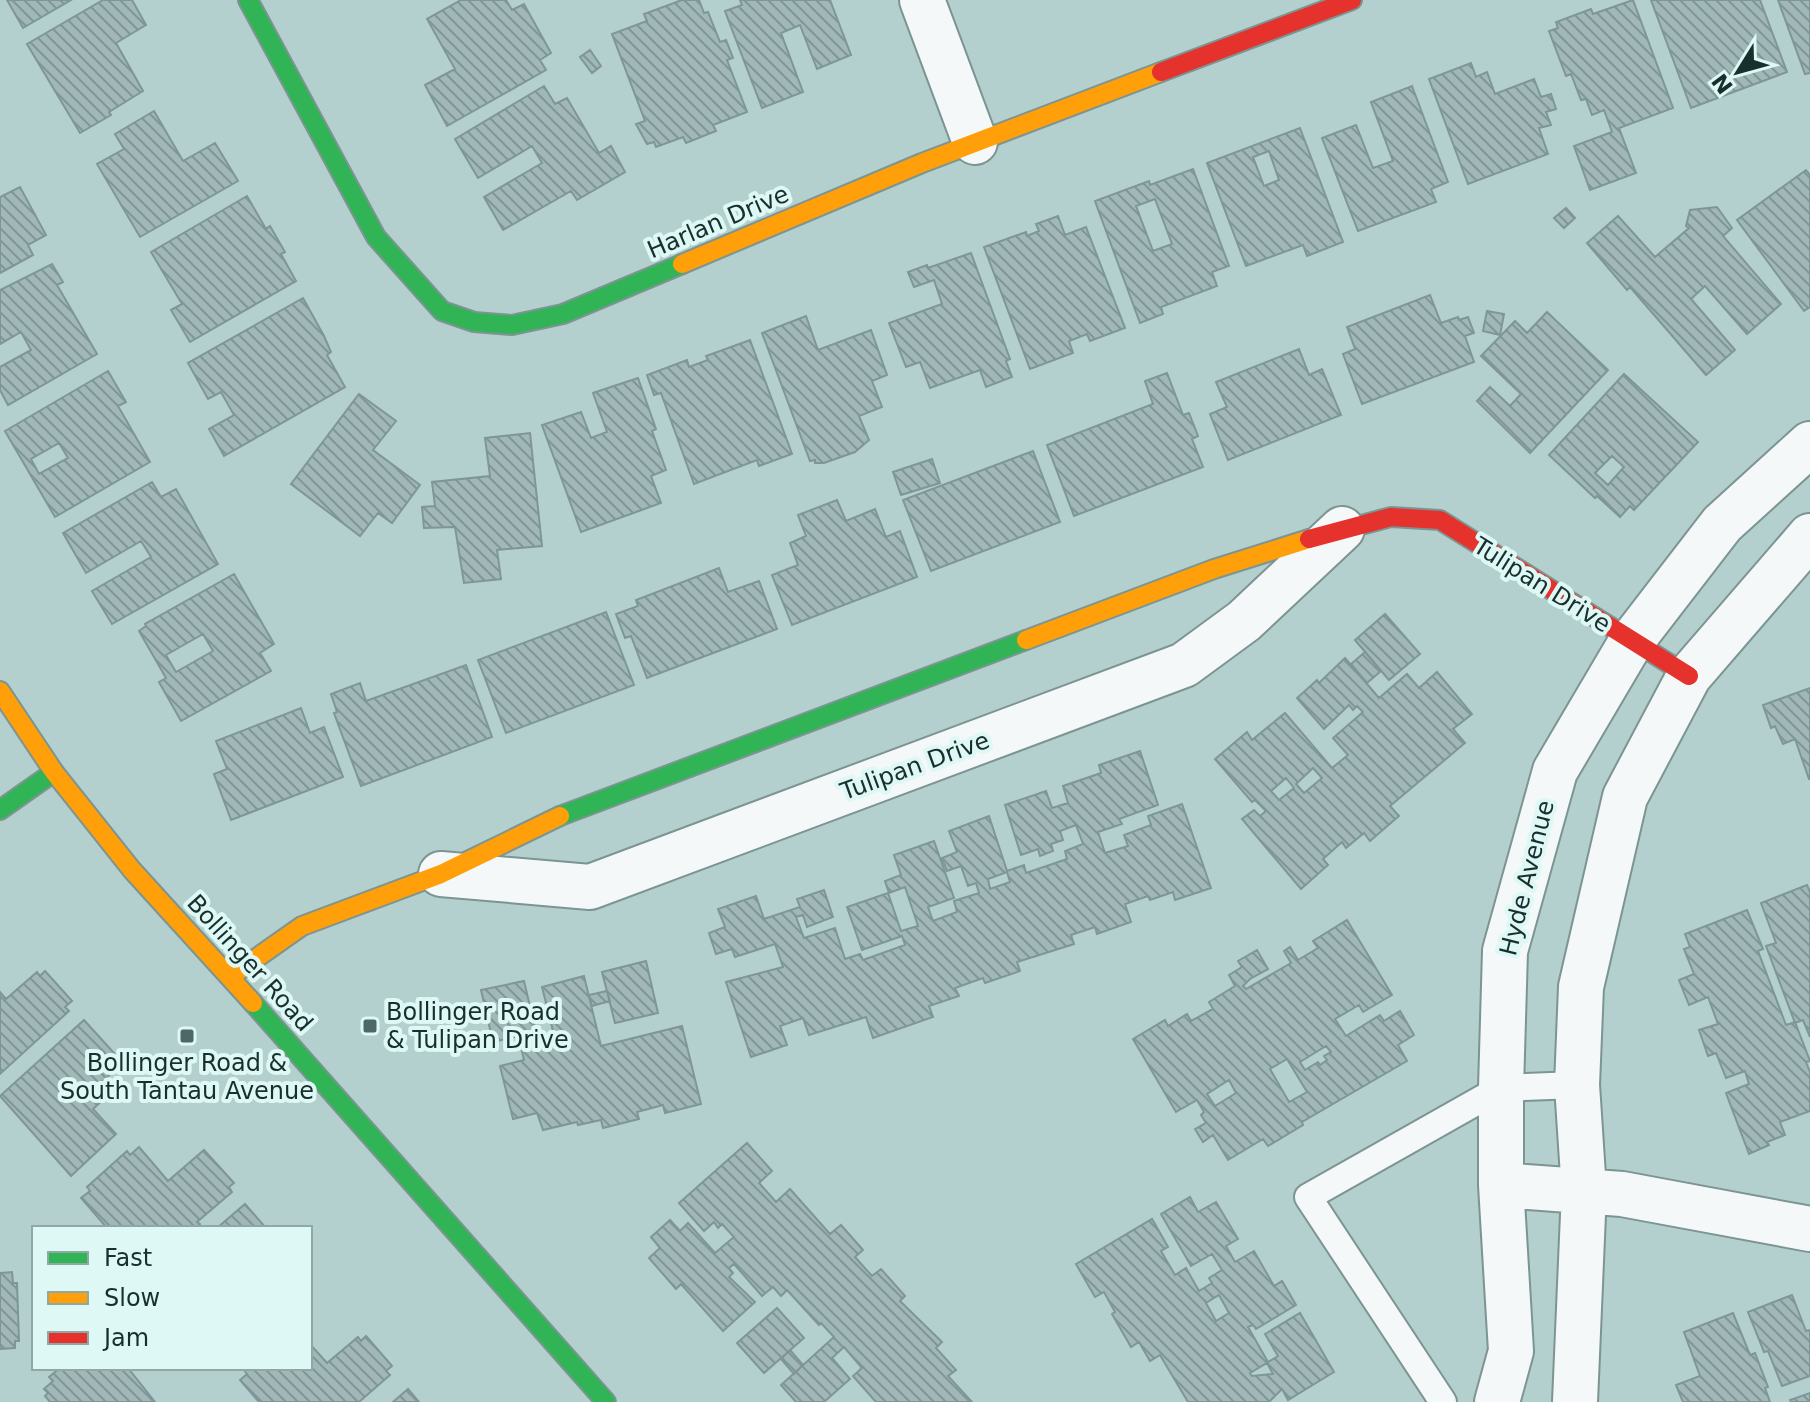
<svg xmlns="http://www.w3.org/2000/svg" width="1810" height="1402" font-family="'DejaVu Sans',sans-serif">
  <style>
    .building { fill: url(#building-back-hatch); stroke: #7f9697; stroke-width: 2; fill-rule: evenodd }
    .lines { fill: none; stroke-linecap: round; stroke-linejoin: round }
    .lane-casing { stroke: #7c9492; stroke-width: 30 }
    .street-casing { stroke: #7c9492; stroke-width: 48 }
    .fast-casing { stroke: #7c9492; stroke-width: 22 }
    .slow-casing { stroke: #7c9492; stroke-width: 22 }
    .jam-casing { stroke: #7c9492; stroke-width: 22 }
    .lane { stroke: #f4f8f8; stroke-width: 26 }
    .street { stroke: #f4f8f8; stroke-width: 44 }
    .fast { stroke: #30b455; stroke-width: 18 }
    .slow { stroke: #ff9f0a; stroke-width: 18 }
    .jam { stroke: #e5322d; stroke-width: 18 }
    .poi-dot { fill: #4f6766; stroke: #ddf8f5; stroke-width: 3 }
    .labels { text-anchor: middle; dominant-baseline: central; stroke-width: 8; stroke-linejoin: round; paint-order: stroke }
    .street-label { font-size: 24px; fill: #192f2e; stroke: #ddf8f5 }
    .poi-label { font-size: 24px; fill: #192f2e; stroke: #ddf8f5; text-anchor: start }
  </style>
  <defs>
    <pattern id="building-back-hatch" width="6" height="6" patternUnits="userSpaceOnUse" patternTransform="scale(2)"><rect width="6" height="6" fill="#a1b8b9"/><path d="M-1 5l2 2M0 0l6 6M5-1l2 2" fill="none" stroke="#829697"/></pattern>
  </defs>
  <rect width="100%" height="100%" fill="#b3d0ce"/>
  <path class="building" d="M7 0H71L23 28Z
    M103 0H132L146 25 116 43 143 91 109 112 111 115 80 133 27 44Z
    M461 0H506L512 10 524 4 551 53 540 60 546 70 447 126 425 85 455 69 427 19Z
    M682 0H699L704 13 708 12 720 42 726 40 733 58 727 60 747 112 713 125 716 131 686 143 683 137 656 147 654 142 647 144 636 124 645 121 612 34 647 21 644 14Z
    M740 0H830L851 55 817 69 800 25 781 33 803 92 762 108 725 11 742 5Z
    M1633 0 1673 108 1619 128 1636 173 1590 190 1574 146 1612 132 1604 110 1592 115 1586 99 1581 100 1571 74 1566 76 1549 31 1558 28 1556 22 1591 9 1593 14Z
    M1651 0H1760L1787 72 1691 108Z
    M1778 0H1810V73L1805 74Z
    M590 50 601 66 592 73 580 57Z
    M1471 63 1476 77 1487 72 1495 94 1534 79 1541 97 1551 94 1556 109 1546 112 1551 125 1539 128 1548 154 1468 184 1429 79Z
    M544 86 555 104 567 98 599 153 611 146 625 172 577 200 571 191 503 230 484 197 542 163 532 146 478 178 455 139Z
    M1412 86 1448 182 1431 189 1436 202 1358 231 1322 138 1356 125 1373 168 1393 161 1371 102Z
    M154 111 183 161 215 143 238 181 140 237 97 164 124 149 115 134Z
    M1300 128 1343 242 1307 256 1303 245 1246 266 1207 163ZM1269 151 1279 180 1264 186 1253 157Z
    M1193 169 1229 266 1212 272 1217 286 1161 307 1163 314 1140 323 1095 201 1149 181 1150 185ZM1155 199 1172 244 1153 251 1136 206Z
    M1806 170 1810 175V307L1804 311 1737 220Z
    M20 187 46 235 28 245 33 255 0 273V197Z
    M247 196 266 229 270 226 285 252 281 254 296 281 190 342 171 310 182 304 151 252Z
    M1717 207 1732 228 1723 236 1781 304 1747 334 1705 286 1691 299 1735 350 1706 375 1630 287 1627 290 1587 243 1618 216 1655 257 1689 228 1686 226 1690 210Z
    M1566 208 1575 218 1564 228 1554 218Z
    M1058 216 1065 235 1086 227 1125 328 1090 341 1087 334 1069 341 1073 353 1030 369 984 247 1026 232 1027 236 1039 231 1036 224Z
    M971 253 1010 359 1006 361 1012 377 986 387 980 370 930 388 920 362 906 367 889 323 942 304 934 280 914 287 908 272 927 265 928 268Z
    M52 264 63 282 57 285 97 354 8 405 0 390V367L31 350 21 332 0 344V290Z
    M1430 295 1441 323 1458 317 1459 320 1468 317 1474 333 1465 336 1474 362 1362 404 1343 354 1355 349 1347 327Z
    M303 298 324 336 331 352 327 355 345 387 224 456 209 429 234 415 221 392 208 399 188 363Z
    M1487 311 1504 314 1500 335 1483 331Z
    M1547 312 1608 370 1530 453 1477 401 1490 387 1510 406 1521 394 1481 356 1515 321 1527 333Z
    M806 316 818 350 871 330 887 375 872 381 882 407 859 416 869 440 855 452 824 463H815V460L810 461 762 333Z
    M750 340 792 454 759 466 757 460 694 484 661 393 654 395 647 375 687 360 689 367 708 360 706 356Z
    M1299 349 1309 375 1322 369 1341 415 1228 460 1210 414 1227 407 1216 382Z
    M108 371 126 402 118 406 150 462 55 517 5 431ZM59 443 68 458 39 474 31 459Z
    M1167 373 1183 415 1189 413 1198 436 1192 439 1203 467 1074 516 1047 445 1153 404 1145 381Z
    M1624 374 1698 442 1634 510 1630 506 1620 517 1597 496 1595 498 1549 455ZM1612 456 1624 467 1608 485 1595 473Z
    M638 378 656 429 652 431 666 470 651 476 661 503 581 532 542 425 581 412 591 438 607 432 593 393Z
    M359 394 396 421 373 450 420 485 392 523 378 513 360 536 291 484Z
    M530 433 542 546 497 550 501 579 464 583 455 527 424 528 422 507 435 506 432 482 490 476 485 438Z
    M1033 451 1060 522 931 571 903 500Z
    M932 459 940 483 901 495 893 472Z
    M152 482 161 497 176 489 218 564 112 624 92 591 151 557 141 541 86 573 63 533Z
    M837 500 846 521 875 509 886 537 900 531 917 577 792 625 772 575 798 565 790 543 806 536 798 515Z
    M719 568 728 592 759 581 777 629 647 678 631 636 625 638 616 614 638 606 636 600Z
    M234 574 274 644 260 653 271 671 181 721 159 682 166 678 139 631 146 626 145 624ZM203 634 213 651 176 672 166 655Z
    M606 612 634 685 506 733 478 660Z
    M1385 614 1420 654 1389 680 1355 640Z
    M1365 652 1381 671 1367 683 1351 664Z
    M1345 658 1379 698 1407 674 1419 688 1437 672 1472 714 1453 729 1465 743 1390 806 1399 816 1370 841 1364 833 1346 848 1342 842 1323 859 1328 865 1301 889 1242 819 1254 810 1260 816 1266 811 1255 800 1252 802 1215 759 1247 732 1252 740 1285 713 1332 768 1348 755 1333 738 1363 712 1357 706 1353 710 1349 705 1324 729 1297 698 1317 680 1319 683ZM1313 768 1322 778 1304 793 1296 784ZM1286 778 1294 788 1279 800 1271 791Z
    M466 665 492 737 361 786 334 713 337 712 331 694 360 683 366 701Z
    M1810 688V779H1809L1795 739 1783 744 1775 726 1771 728 1763 705Z
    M301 708 310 733 324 727 343 777 231 820 214 774 227 769 216 741Z
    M1140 751 1158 805 1119 819 1122 824 1098 832 1105 853 1128 846 1124 835 1151 825 1148 816 1182 804 1211 888 1175 900 1173 892 1150 900 1148 896 1125 904 1131 922 1097 934 1095 927 1071 935 1074 944 1017 962 1020 971 985 983 983 978 955 988 959 996 929 1006 933 1017 873 1038 866 1017 809 1035 803 1018 780 1026 787 1045 751 1057 726 982 783 967 775 944 735 957 732 949 716 954 709 933 725 927 718 909 756 896 764 919 800 907 797 899 824 890 833 917 807 927 803 915 796 917 804 938 835 928 845 959 860 954 863 960 905 945 902 936 862 950 847 907 888 893 901 931 918 926 905 887 889 893 885 881 901 875 894 855 934 841 954 898 928 907 933 921 957 912 954 901 979 893 976 883 968 886 961 866 947 871 942 858 957 852 949 831 989 816 1007 871 1024 865 1026 873 1067 859 1065 851 1083 844 1076 825 1060 831 1063 840 1051 844 1053 851 1040 856 1038 849 1021 855 1005 805 1046 791 1052 808 1068 803 1063 786 1101 773 1099 765ZM1007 872 1010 882 990 889 988 879Z
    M1807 885 1810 892V1037L1803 1020 1795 1023 1766 946 1776 943 1761 903Z
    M1747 910 1763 949 1758 951 1786 1025 1795 1022 1810 1061 1806 1062 1810 1072V1111L1780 1122 1785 1135 1767 1142 1769 1145 1749 1154 1726 1093 1749 1084 1745 1071 1726 1078 1716 1053 1708 1056 1699 1030 1718 1024 1708 997 1689 1005 1679 980 1694 974 1684 949 1690 947 1685 934Z
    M1347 920 1392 995 1363 1012 1359 1005 1335 1019 1346 1036 1380 1015 1384 1021 1400 1011 1414 1035 1398 1045 1407 1061 1302 1122 1303 1125 1268 1146 1263 1139 1228 1160 1213 1135 1203 1142 1195 1129 1206 1123 1201 1115 1204 1112 1197 1100 1176 1112 1133 1039 1165 1020 1168 1026 1187 1014 1191 1021 1213 1009 1209 1002 1235 986 1229 975 1242 967 1238 961 1257 950 1268 969 1250 979 1243 986 1246 989 1291 963 1284 951 1290 947 1298 960 1318 948 1313 941ZM1326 1046 1331 1052 1324 1056 1327 1060 1320 1065 1318 1062 1305 1070 1300 1062ZM1287 1059 1307 1092 1289 1102 1270 1069ZM1229 1080 1236 1093 1215 1106 1207 1094Z
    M646 961 658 1013 615 1023 602 972Z
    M45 971 72 1001 65 1007 69 1011 0 1074V992L6 999 37 972 40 976Z
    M584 976 601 1046 682 1026 701 1104 665 1113 663 1105 637 1112 639 1119 603 1128 601 1120 578 1125 577 1122 543 1130 537 1113 513 1119 500 1066 524 1060 520 1043 554 1035 542 987Z
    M524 981 536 1032 493 1042 481 990Z
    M607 991 610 1001 592 1006 589 995Z
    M84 1020 123 1063 97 1086 107 1096 93 1109 116 1134 71 1176 0 1096Z
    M747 1143 772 1171 759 1183 776 1202 790 1189 830 1234 841 1225 863 1250 855 1257 872 1276 881 1269 905 1296 900 1301 942 1342 936 1348 956 1370 948 1376 972 1402H876L853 1376 862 1368 844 1347 832 1358 850 1379 824 1402H796L781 1385 834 1337 821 1323 819 1325 787 1290 781 1296 773 1287 762 1296 734 1264 729 1268 733 1273 729 1277 755 1302 723 1331 681 1284 676 1289 649 1258 660 1248 651 1237 670 1220 680 1231 688 1223 715 1253 734 1237 722 1224 718 1228 714 1222 704 1231 679 1203Z
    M139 1147 168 1181 204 1150 234 1183 229 1187 232 1192 197 1222 200 1224 195 1228H107L81 1198 90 1191 87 1187 127 1151 130 1155Z
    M1190 1197 1198 1212 1216 1202 1238 1239 1226 1246 1235 1262 1254 1251 1274 1286 1282 1281 1296 1305 1256 1329 1253 1325 1248 1327 1268 1362 1278 1356 1265 1334 1300 1313 1334 1372 1288 1400 1282 1389 1269 1402H1188L1160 1355 1150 1361 1139 1342 1131 1347 1112 1314 1115 1312 1104 1292 1095 1297 1076 1264 1152 1219 1168 1247 1161 1251 1175 1275 1186 1268 1199 1291 1212 1283 1209 1278 1222 1270 1212 1254 1191 1266 1161 1214ZM1219 1295 1229 1313 1216 1321 1206 1303ZM1267 1363 1273 1374 1252 1376 1250 1373Z
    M245 1204 266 1228H217Z
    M12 1272 13 1283H17L19 1341H15V1348L0 1349V1273Z
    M1792 1295 1806 1331 1810 1330V1376L1782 1386 1768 1351 1764 1352 1748 1312Z
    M777 1308 804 1338 764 1373 737 1343Z
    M1733 1313 1750 1355 1755 1353 1768 1387 1765 1388 1770 1402H1683L1676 1385 1700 1376 1684 1332Z
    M366 1336 392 1366 386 1371 390 1375 359 1402H259L240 1380 247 1374 244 1370 247 1368H310V1344L327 1363 358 1337 361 1341Z
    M790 1350 803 1365 794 1374 781 1359Z
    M60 1368H128L155 1402H50L45 1396 48 1393 44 1389 53 1381 49 1377Z
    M408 1389 419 1402H393Z
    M1810 1393V1402H1791L1790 1400Z"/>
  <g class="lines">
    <g class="lane-casing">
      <path id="lane" d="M1443 1402 1308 1197 1501 1088 1577 1085"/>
    </g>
    <g class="street-casing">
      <path id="street" d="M922 0 975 142
        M441 874 590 887 1184 665 1244 621 1342 529
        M1501 1185 1622 1194 1810 1229
        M1497 1402 1511 1351 1501 1185V1088L1505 951 1555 771 1631 642 1722 524 1810 444
        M1575 1402 1584 1191 1577 1085 1581 987 1625 797 1689 676 1810 536"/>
    </g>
    <g class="fast-casing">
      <path id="fast" d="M248 0 376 237 442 311 474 322 512 325 563 314 682 264
        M0 810 54 772
        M560 816 1026 640
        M253 1003 606 1402"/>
    </g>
    <g class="slow-casing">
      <path id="slow" d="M682 264 922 163 1161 72
        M1026 640 1214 569 1309 539
        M0 691 54 772 132 870 253 1003
        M231 976 302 926 441 874 560 816"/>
    </g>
    <g class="jam-casing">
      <path id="jam" d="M1161 72 1352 0
        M1309 539 1391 517 1440 520 1689 676"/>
    </g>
    <use href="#lane" class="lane"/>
    <use href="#street" class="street"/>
    <use href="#fast" class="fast"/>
    <use href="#slow" class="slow"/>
    <use href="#jam" class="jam"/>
  </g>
  <g class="poi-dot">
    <rect x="362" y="1018" width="16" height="16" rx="4"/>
    <rect x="179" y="1028" width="16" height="16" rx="4"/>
  </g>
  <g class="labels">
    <g class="street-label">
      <text transform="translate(718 222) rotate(-23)">Harlan Drive</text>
      <text transform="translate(1542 585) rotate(32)">Tulipan Drive</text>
      <text transform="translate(915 766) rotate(-20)">Tulipan Drive</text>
      <text transform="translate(1527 878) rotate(-76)">Hyde Avenue</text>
      <text transform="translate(250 963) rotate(48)">Bollinger Road</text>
    </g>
    <g class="poi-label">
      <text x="386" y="1012">Bollinger Road<tspan x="386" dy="28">&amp; Tulipan Drive</tspan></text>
      <text x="187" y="1063" text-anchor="middle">Bollinger Road &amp;<tspan x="187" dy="28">South Tantau Avenue</tspan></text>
    </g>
  </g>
  <rect x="32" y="1226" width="280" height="144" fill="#ddf8f5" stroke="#8fa8a5" stroke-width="2"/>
  <rect x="48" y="1252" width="40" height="12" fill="#30b455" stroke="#8fa8a5" stroke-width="2"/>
  <text x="104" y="1266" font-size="24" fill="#192f2e">Fast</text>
  <rect x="48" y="1292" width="40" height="12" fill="#ff9f0a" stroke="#8fa8a5" stroke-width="2"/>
  <text x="104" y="1306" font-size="24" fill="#192f2e">Slow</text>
  <rect x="48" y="1332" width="40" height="12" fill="#e5322d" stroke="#8fa8a5" stroke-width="2"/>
  <text x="104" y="1346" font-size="24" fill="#192f2e">Jam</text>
  <g transform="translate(1738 72) rotate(233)" stroke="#ddf8f5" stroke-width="6" paint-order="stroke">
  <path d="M0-6L14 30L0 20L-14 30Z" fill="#192f2e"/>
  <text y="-12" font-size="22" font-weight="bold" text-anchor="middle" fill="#192f2e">N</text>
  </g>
</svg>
